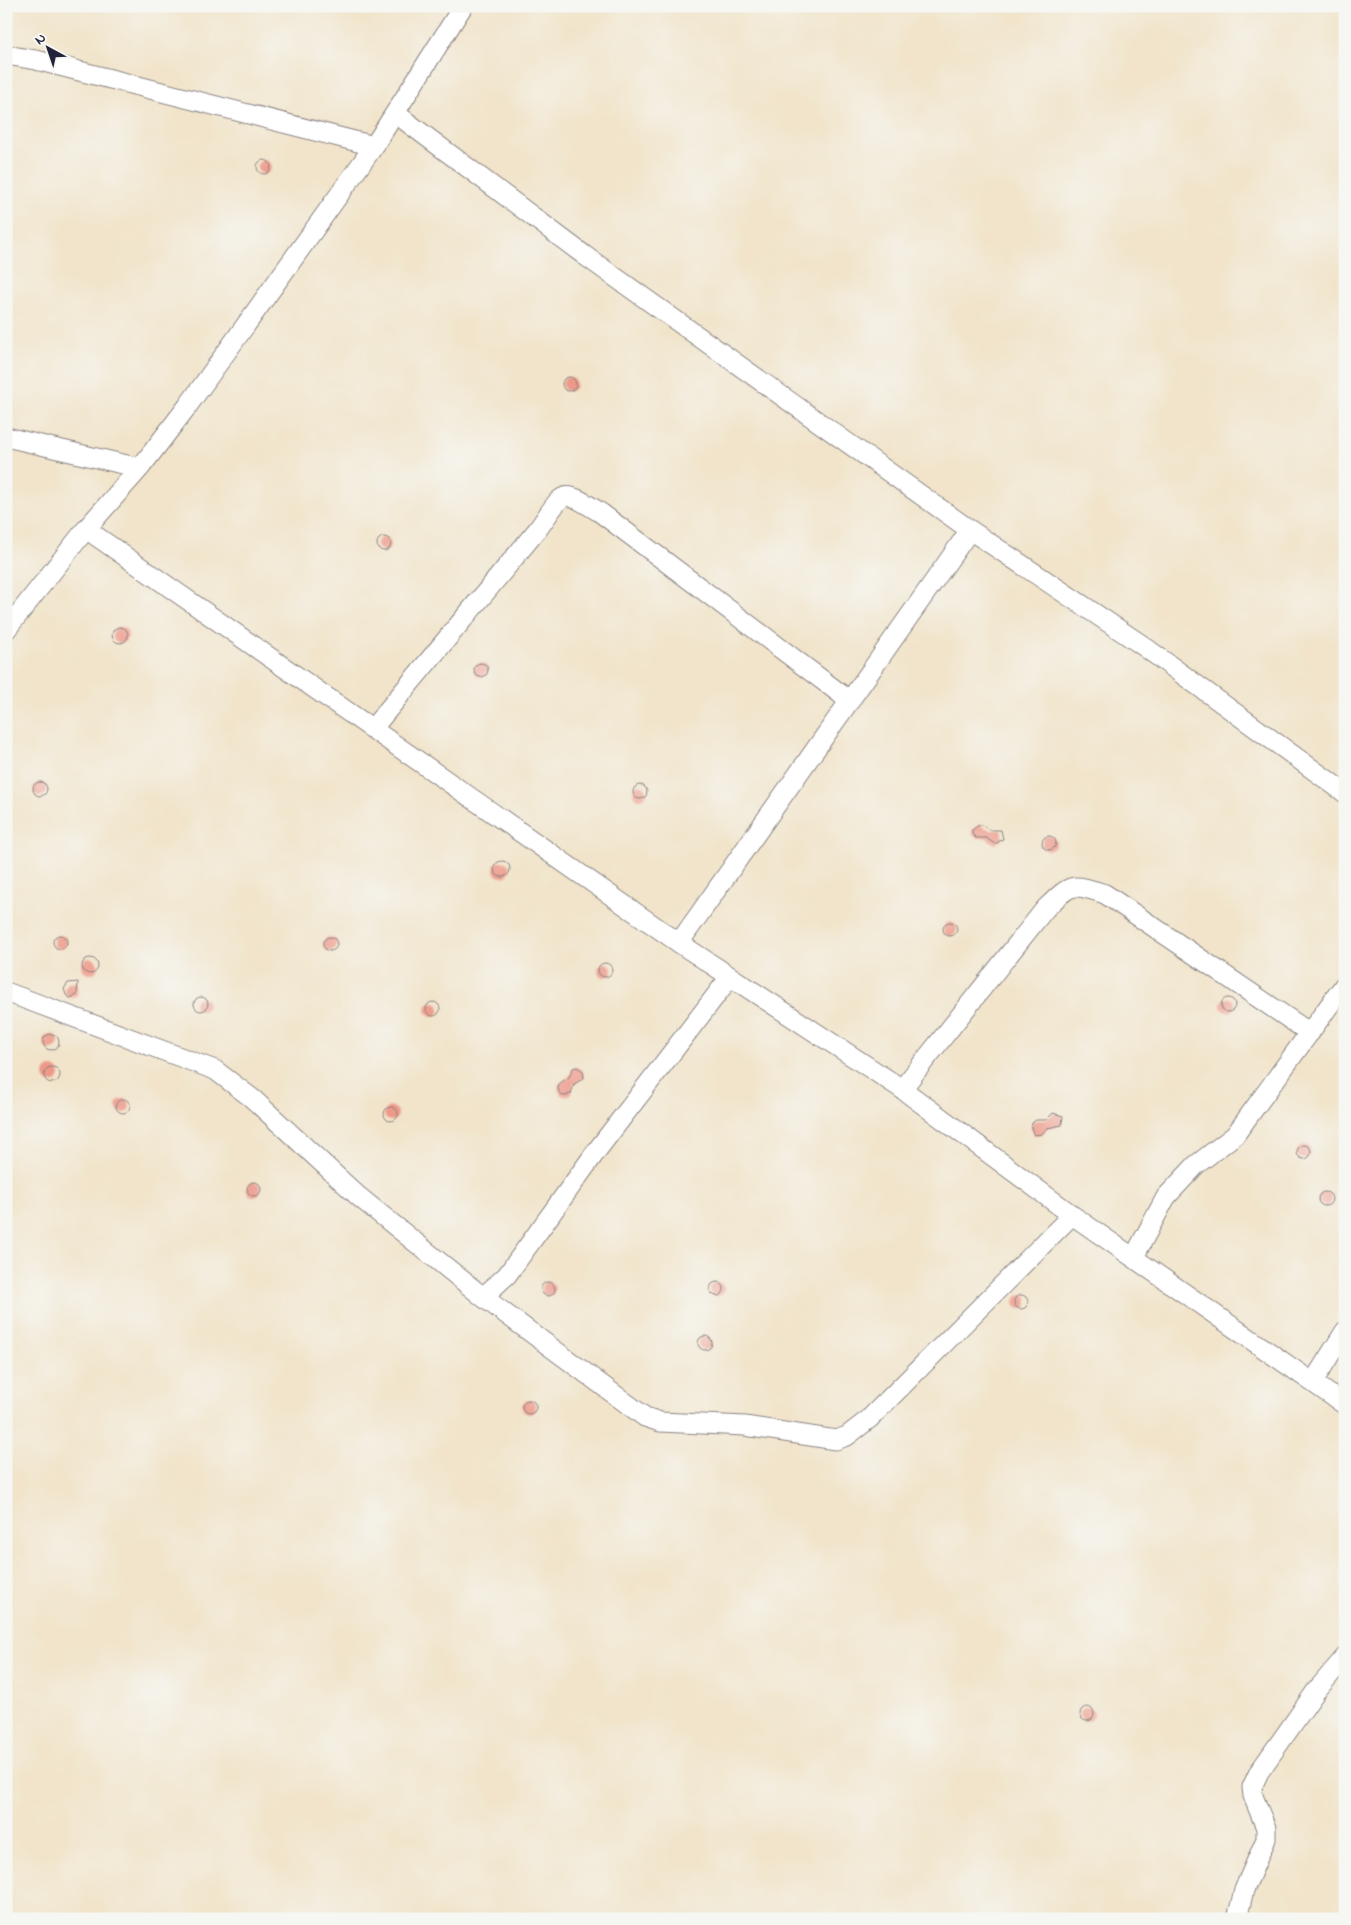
<svg xmlns="http://www.w3.org/2000/svg" width="1351" height="1925" font-family="'Indie Flower',sans-serif">
  <style>
    .building { fill: #ed9888 }
    .lines { fill: none; stroke-linecap: round; stroke-linejoin: round }
    .street-casing { stroke: #8a8382; stroke-width: 21 }
    .street { stroke: #fff; stroke-width: 19 }
  </style>
  <rect width="100%" height="100%" fill="#f6f6f2"/>
  <filter id="ink" filterUnits="userSpaceOnUse"><feTurbulence type="fractalNoise" baseFrequency=".02" numOctaves="2"/><feDisplacementMap in="SourceGraphic" scale="10" xChannelSelector="R" yChannelSelector="G"/><feConvolveMatrix kernelMatrix="1 2 1 2 8 2 1 2 1" color-interpolation-filters="sRGB"/></filter>
  <filter id="wash" filterUnits="userSpaceOnUse"><feTurbulence type="fractalNoise" baseFrequency=".0096" numOctaves="4" result="noise"/><feDisplacementMap in="SourceGraphic" scale="20" xChannelSelector="R" yChannelSelector="G"/><feGaussianBlur stdDeviation="1.12" result="paint"/><feColorMatrix in="noise" values="0 0 0 0 0 0 0 0 0 0 0 0 0 0 0 0 0 1.4 0 .05"/><feComposite in="paint" operator="in"/></filter>
  <g filter="url(#wash)">
    <rect width="100%" height="100%" fill="#f1e4ca"/>
    <g id="blocks">
      <path class="building" d="M257 167a7 7 0 1 1 14 0a7 7 0 1 1-14 0Z
        M562 384a7 7 0 1 1 14 0a7 7 0 1 1-14 0Z
        M377 544a7 7 0 1 1 14 0a7 7 0 1 1-14 0Z
        M112 635a8 8 0 1 1 16 0a8 8 0 1 1-16 0Z
        M474 670a7 7 0 1 1 14 0a7 7 0 1 1-14 0Z
        M33 789a7 7 0 1 1 14 0a7 7 0 1 1-14 0Z
        M633 792a7 7 0 1 1 14 0a7 7 0 1 1-14 0Z
        M980 824 990 830H1001L1003 839 995 844 986 838H976L972 834V830Z
        M1042 843a7 7 0 1 1 14 0a7 7 0 1 1-14 0Z
        M494 869a8 8 0 1 1 16 0a8 8 0 1 1-16 0Z
        M943 929a7 7 0 1 1 14 0a7 7 0 1 1-14 0Z
        M53 942a7 7 0 1 1 14 0a7 7 0 1 1-14 0Z
        M323 944a7 7 0 1 1 14 0a7 7 0 1 1-14 0Z
        M82 966a8 8 0 1 1 16 0a8 8 0 1 1-16 0Z
        M598 970a7 7 0 1 1 14 0a7 7 0 1 1-14 0Z
        M78 982 77 995 70 998 66 995 64 989 68 983Z
        M194 1004a7 7 0 1 1 14 0a7 7 0 1 1-14 0Z
        M1221 1005a7 7 0 1 1 14 0a7 7 0 1 1-14 0Z
        M426 1009a7 7 0 1 1 14 0a7 7 0 1 1-14 0Z
        M43 1042a8 8 0 1 1 16 0a8 8 0 1 1-16 0Z
        M577 1067 583 1071 584 1078 574 1084 571 1094 565 1096 561 1095 558 1089 559 1084 569 1077 573 1068Z
        M44 1075a8 8 0 1 1 16 0a8 8 0 1 1-16 0Z
        M116 1106a7 7 0 1 1 14 0a7 7 0 1 1-14 0Z
        M384 1114a7 7 0 1 1 14 0a7 7 0 1 1-14 0Z
        M1053 1113 1063 1116 1062 1125 1047 1128 1042 1134 1034 1135 1031 1128 1032 1123 1036 1120H1046Z
        M1297 1152a7 7 0 1 1 14 0a7 7 0 1 1-14 0Z
        M247 1189a7 7 0 1 1 14 0a7 7 0 1 1-14 0Z
        M1318 1199a7 7 0 1 1 14 0a7 7 0 1 1-14 0Z
        M541 1289a7 7 0 1 1 14 0a7 7 0 1 1-14 0Z
        M710 1289a7 7 0 1 1 14 0a7 7 0 1 1-14 0Z
        M1014 1302a7 7 0 1 1 14 0a7 7 0 1 1-14 0Z
        M698 1343a7 7 0 1 1 14 0a7 7 0 1 1-14 0Z
        M522 1407a7 7 0 1 1 14 0a7 7 0 1 1-14 0Z
        M1080 1714a7 7 0 1 1 14 0a7 7 0 1 1-14 0Z"/>
    </g>
  </g>
  <g filter="url(#ink)">
    <use href="#blocks" fill-opacity="0" stroke="#8a8382" stroke-width="1"/>
    <g class="lines">
      <g class="street-casing">
        <path id="street" d="M6 55 36 60 374 146
          M395 113 584 255 970 530 1142 645 1345 793
          M6 437 140 468
          M86 529 679 943 902 1089 1072 1215 1345 1405
          M6 630 86 529 140 468 187 407 374 146 463 6
          M372 729 538 529C565 491 560 487 601 513L850 701
          M679 943 970 530
          M6 992 215 1070 253 1099 358 1196 483 1297 645 1417 660 1422 745 1426 836 1440 847 1436 869 1419 1072 1215
          M902 1089 1045 909C1072 883 1070 883 1105 894L1310 1033
          M1134 1257 1166 1197 1196 1165 1235 1135 1345 984
          M483 1297 507 1275 598 1149 730 977
          M1313 1382 1345 1331
          M1237 1919 1244 1890 1266 1839V1828L1253 1796 1252 1787 1259 1772 1316 1691 1345 1657"/>
      </g>
      <use href="#street" class="street"/>
    </g>
  </g>
  <rect width="1351" height="1925" fill="none" stroke="#f6f6f2" stroke-width="25"/>
  <g transform="translate(48 48) rotate(320)" stroke="#f6f6f2" stroke-width="4" paint-order="stroke">
  <path d="M0-4L9 19L0 12L-9 19Z" fill="#22223b"/>
  <text y="-8" font-size="14" font-weight="bold" text-anchor="middle" fill="#22223b">N</text>
  </g>
</svg>
